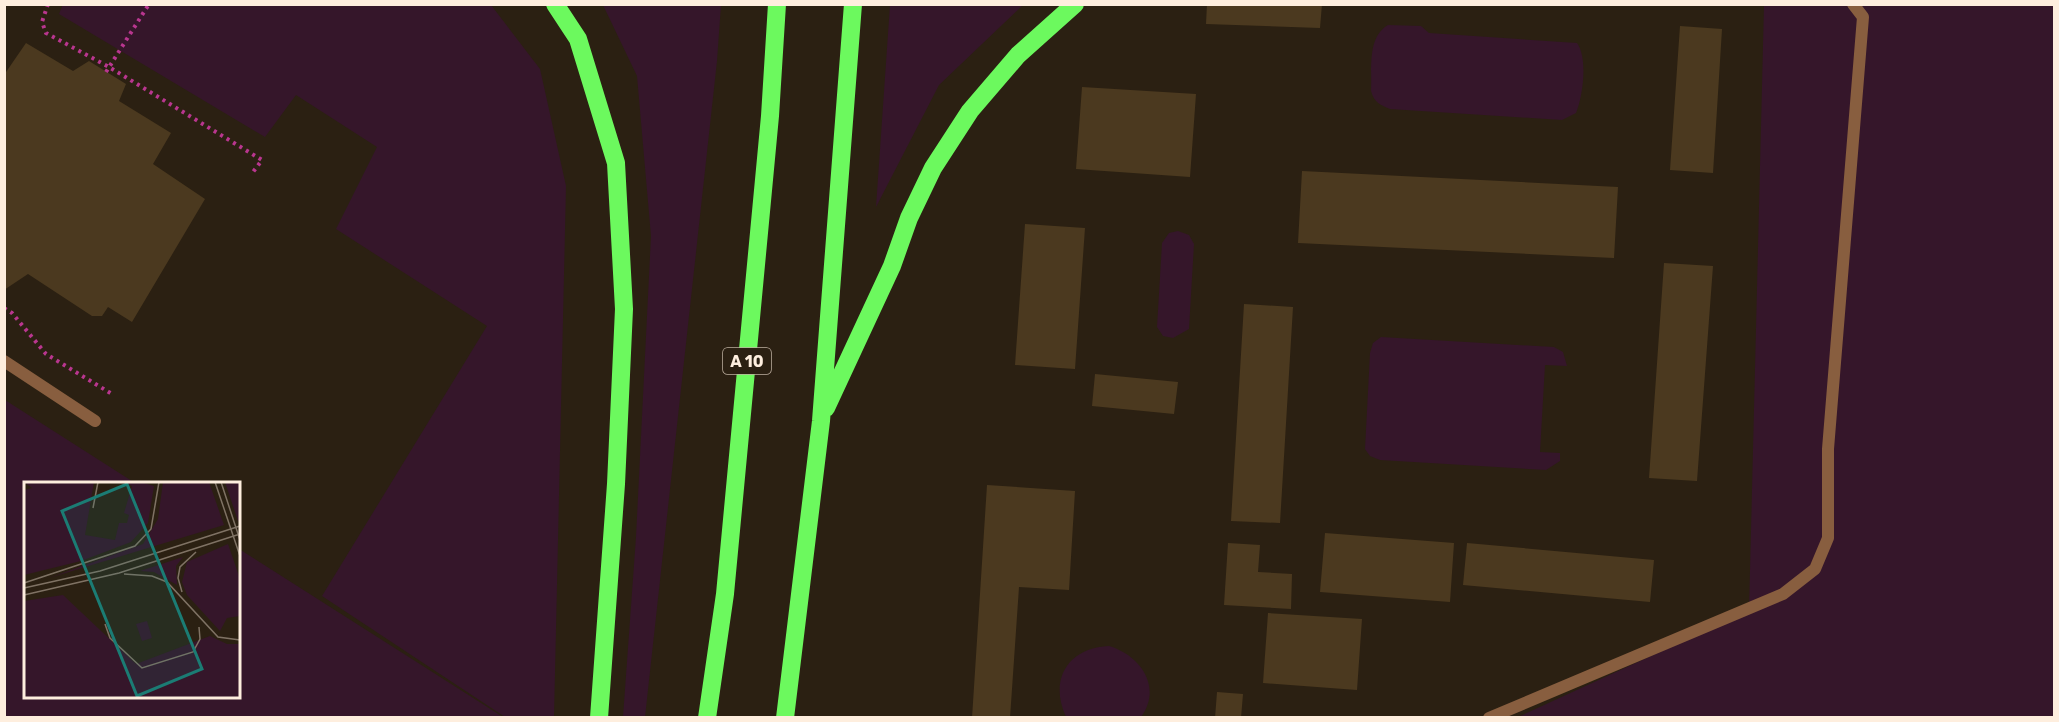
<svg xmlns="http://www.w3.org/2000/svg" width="2059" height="722" font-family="Rubik,sans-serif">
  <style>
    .green { fill: #35162a }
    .building { fill: #4b391f }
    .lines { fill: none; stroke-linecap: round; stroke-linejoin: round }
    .path { stroke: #b9368f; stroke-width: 4; stroke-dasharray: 3 4.5; stroke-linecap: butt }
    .service { stroke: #885e3f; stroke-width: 12 }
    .motorway { stroke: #6cf95e; stroke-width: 18 }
    .labels { text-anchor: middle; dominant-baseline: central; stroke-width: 5; stroke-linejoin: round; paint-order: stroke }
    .shield { fill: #2b2012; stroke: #bfb0a1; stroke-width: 1.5 }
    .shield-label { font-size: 16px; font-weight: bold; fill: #feeede }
    .inset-road { fill: none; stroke: #7f7264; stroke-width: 1.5 }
    .view { fill: #1b7c74; fill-opacity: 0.15; stroke: #1b7c74; stroke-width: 3 }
    .inset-edge { fill: none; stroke: #feeede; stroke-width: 3 }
  </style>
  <rect width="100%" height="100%" fill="#2b2012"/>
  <path class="green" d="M63 4 491 5 540 69 566 186 554 717H505L322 596 487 326 336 229 377 147 296 95 265 137 59 14Z
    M603 5H721L717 61 645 717H623L636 537 651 236 637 76Z
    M890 5H1023L939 85 876 207Z
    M1764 5H2054V717L1516 718 1749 611Z
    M1388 25 1421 26 1429 33 1577 43C1588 58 1583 96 1576 113L1562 120 1390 109C1380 105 1374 102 1371 91 1372 69 1367 37 1388 25Z
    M1178 231 1189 235 1194 244 1189 329 1173 338 1163 336 1157 327 1162 243 1169 233Z
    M1381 337 1554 347 1563 352 1567 366 1545 365 1540 452 1560 453V461L1546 470 1380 460 1370 456 1365 449 1370 353 1373 343Z
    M5 400 135 483 26 484V696H238L239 549 503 717H5Z
    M1109 646C1140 655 1163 687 1141 717H1066C1049 680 1067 648 1109 646Z"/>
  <path class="building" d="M1207 4H1322L1320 28 1206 24Z
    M1680 26 1722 29 1713 173 1670 170Z
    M26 43 73 71 89 61 126 84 119 101 171 133 153 164 205 199 132 322 108 307 102 316H92L28 274 4 290V75Z
    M1082 87 1196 94 1190 177 1076 169Z
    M1302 171 1618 187 1614 258 1298 243Z
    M1025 224 1085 228 1075 369 1015 365Z
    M1664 263 1713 266 1697 481 1649 478Z
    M1244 304 1293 307 1280 523 1231 521Z
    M1095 374 1178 382 1174 414 1092 406Z
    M987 485 1075 491 1069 590 1019 587 1010 718H972Z
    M1325 533 1454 543 1450 602 1320 592Z
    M1228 543 1260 545 1258 572 1292 574 1291 609 1224 605Z
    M1467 543 1654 560 1650 602 1463 585Z
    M1268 613 1362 619 1357 690 1263 683Z
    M1217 692 1243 694 1241 718H1215Z"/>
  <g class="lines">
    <path class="path" d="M48 4 42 22 46 33 109 67 262 160 253 172
      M106 72 149 4
      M4 308 12 313 46 354 112 394"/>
    <path class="service" d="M4 361 95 421
      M1489 718 1783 594 1815 569 1828 538V449L1863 17 1853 4"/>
    <path class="motorway" d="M555 4 578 39 616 163 624 309 616 484 599 718
      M826 408 892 266 909 218 933 168 970 111 1018 55 1075 4
      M707 718 725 594 770 116 777 4
      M785 718 821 421 853 4"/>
  </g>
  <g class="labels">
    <rect class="shield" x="723" y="348" width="48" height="26" rx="4.5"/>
    <g class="shield-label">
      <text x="747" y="361">A 10</text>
    </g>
  </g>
  <g transform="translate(24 482)">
    <rect width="216" height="216" fill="#2b2012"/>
    <path d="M0 0H70L61 53 91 58 95 41H103L105 33 100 31 108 4 98 0H117L130 4 124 41 107 60 57 79 0 93V8L8 6ZM139 0H185L200 43 25 96 119 62 134 37ZM201 0H216V38L214 39ZM204 62 216 97V134L203 136 196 149 163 113 158 100 163 80ZM159 75 152 84 153 103 130 90 116 89ZM39 113 112 182 186 154 203 162H216V216H0V119ZM123 139 128 156 118 159 112 142Z" fill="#35162a"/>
    <path class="inset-road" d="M191 0 216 74M197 0 216 58M69 26 74 0M100 92 128 94 143 100 194 155 216 158M0 101 111 64 127 47 135 0M0 106 76 89 216 44M158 110 154 96 156 85 172 70M0 113 95 91 216 52M81 142 86 156 118 186 169 170 176 157 175 145"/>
    <path class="view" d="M103 2 178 187 113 214 38 29Z"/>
    <rect width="216" height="216" class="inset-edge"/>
  </g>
  <rect width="2059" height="722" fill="none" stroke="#feeede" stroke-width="12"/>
</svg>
